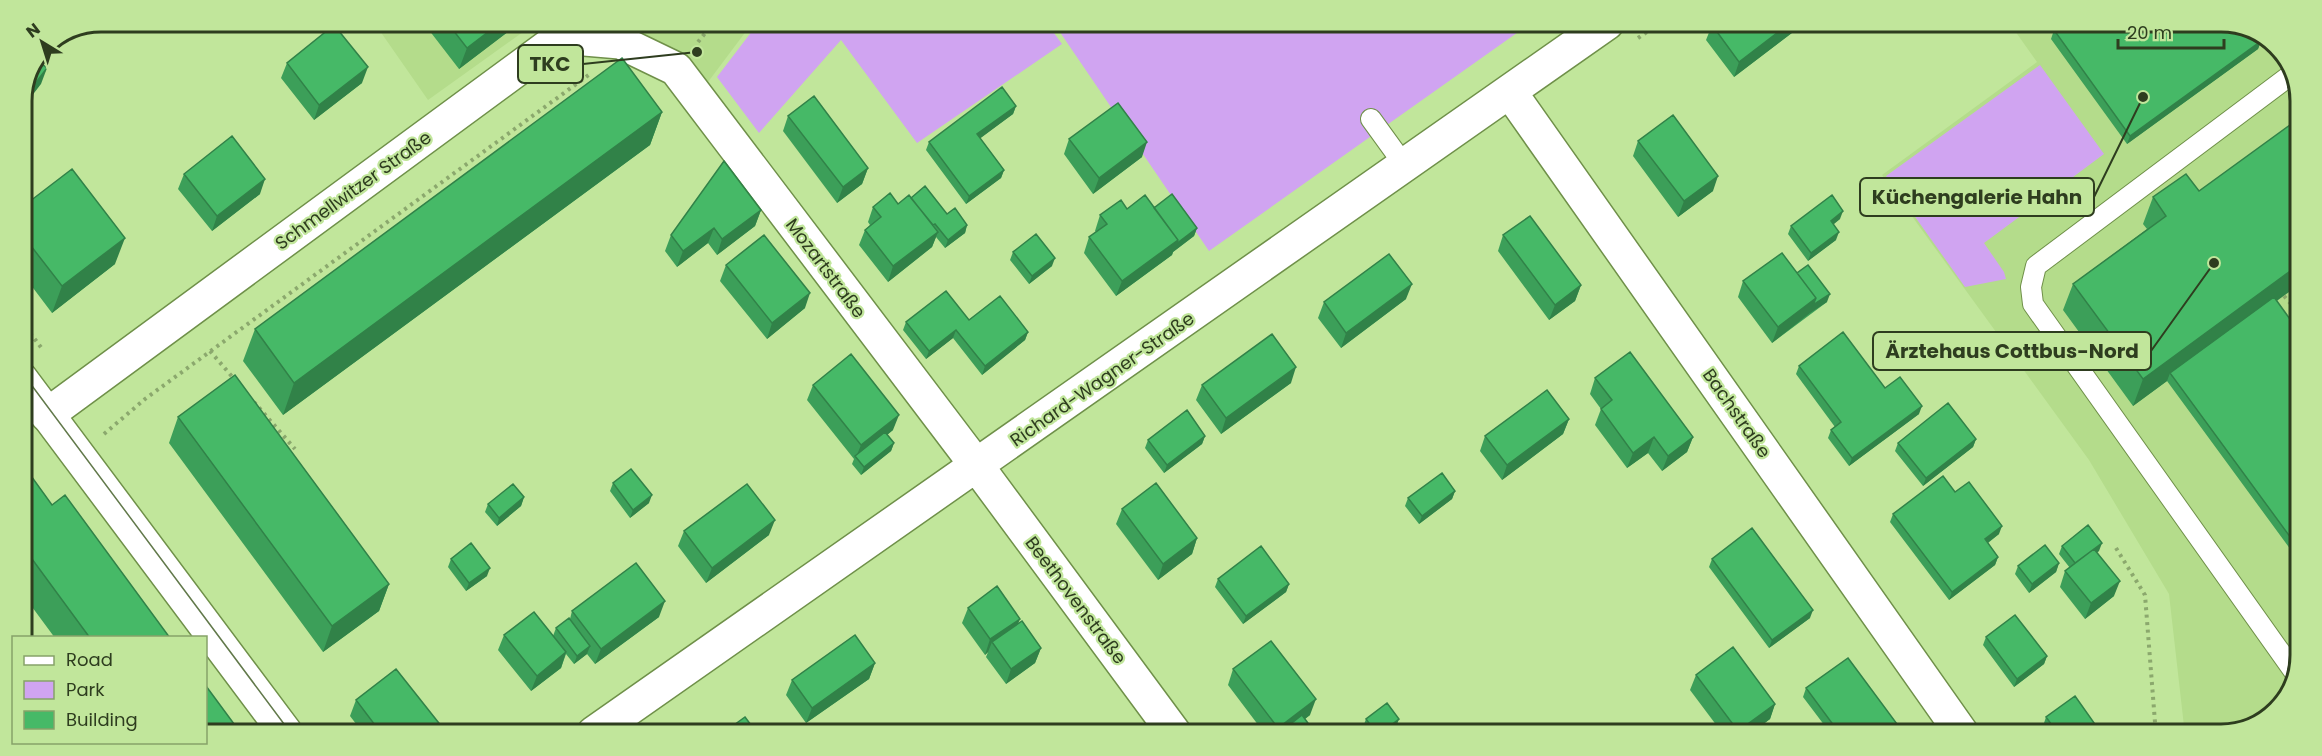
<svg xmlns="http://www.w3.org/2000/svg" width="2322" height="756" font-family="Poppins,sans-serif">
  <style>
    .built { fill: #b4dc8b }
    .green { fill: #d0a4f1 }
    .lines { fill: none; stroke-linecap: round; stroke-linejoin: round }
    .lane-casing { stroke: #6f9049; stroke-width: 22 }
    .street-casing { stroke: #6f9049; stroke-width: 36 }
    .secondary-casing { stroke: #6f9049; stroke-width: 36 }
    .path { stroke: #8ba86d; stroke-width: 4; stroke-dasharray: 3 4.5; stroke-linecap: butt }
    .lane { stroke: #fff; stroke-width: 20 }
    .street { stroke: #fff; stroke-width: 33 }
    .secondary { stroke: #fff; stroke-width: 33 }
    .tram { stroke: #62794b; stroke-width: 1.5 }
    .wall { fill: #3c9f59 }
    .shaded-wall { fill: #318248 }
    .building { fill: #46b967; stroke: #318248; stroke-width: 1.5 }
    .labels { text-anchor: middle; dominant-baseline: central; stroke-width: 4.5; stroke-linejoin: round; paint-order: stroke }
    .street-label { font-size: 18px; fill: #2e3d1f; stroke: #c1e69b }
    .rim { fill: none; stroke: #2e3d1f; stroke-width: 3 }
    .leader { fill: none; stroke: #2e3d1f; stroke-width: 2 }
    .callout-dot { fill: #2e3d1f; stroke: #c1e69b; stroke-width: 2 }
    .callout { fill: #c1e69b; stroke: #2e3d1f; stroke-width: 2 }
    .callout-label { font-size: 20px; text-anchor: middle; font-weight: bold; fill: #2e3d1f }
  </style>
  <rect width="100%" height="100%" fill="#c1e69b"/>
  <path class="built" d="M373 21 537 22 428 100Z
    M618 22H753L708 82Z
    M2010 24H2242L2281 48 2301 95 2298 676 2270 719 2222 735H2185L2169 594 2089 460 1882 175 2037 62Z"/>
  <path class="green" d="M759 22H1046L1062 44 917 143 841 40 759 133 717 77Z
    M1053 22 1531 23 1209 251Z
    M2040 65 2104 154 1984 243 2004 272 2006 279 1965 287 1886 176Z"/>
  <g class="lines">
    <g class="lane-casing">
      <path id="lane" d="M2292 74 2036 266 2031 287 2033 304 2298 677
        M1371 119 1405 166"/>
    </g>
    <g class="street-casing">
      <path id="street" d="M1510 92 1963 735
        M47 415 561 37 620 42 676 69 977 466 1175 734
        M594 733 1607 23"/>
    </g>
    <g class="secondary-casing">
      <path id="secondary" d="M21 379 285 732"/>
    </g>
    <path class="path" d="M1638 38 1660 23
      M698 42 714 22
      M2284 296 2293 306 2300 301
      M21 321 43 350
      M210 351 235 380
      M254 402 295 449
      M104 434 145 399 590 74
      M2116 548 2145 595 2156 735"/>
    <use href="#lane" class="lane"/>
    <use href="#street" class="street"/>
    <use href="#secondary" class="secondary"/>
    <path class="tram" d="M21 371 290 732"/>
  </g>
  <path class="wall" d="M422 21 521 22 459 69Z
    M1805 23 1734 77 1706 40 1712 25Z
    M2054 30 2261 41 2258 49 2127 144 2051 39Z
    M287 63 362 83 314 120 281 78Z
    M1016 106 1013 114 980 138 1004 170 1001 178 966 204 926 150 929 142Z
    M662 112 650 145 283 415 243 361 255 329Z
    M788 116 868 168 862 184 837 203 783 131Z
    M1069 139 1142 157 1093 194 1064 154Z
    M1638 141 1713 191 1678 217 1633 156Z
    M184 174 260 194 212 231 178 189Z
    M2153 197 2276 301 2300 333 2299 555 2296 557 2167 381 2133 406 2063 310 2073 284 2147 229 2143 224Z
    M911 198 967 225 965 233 945 248 936 237 932 247 888 282 859 245 865 230 870 225 868 222 873 207 898 204Z
    M21 208 115 264 52 313 21 272Z
    M1154 208 1197 228 1194 236 1173 252 1172 255 1116 296 1084 253 1089 237 1096 232 1095 231 1100 215 1127 209Z
    M761 210 755 226 717 255 708 243 677 267 665 251 671 235Z
    M1840 219 1833 224 1836 240 1808 261 1788 234 1791 226Z
    M1503 235 1581 285 1575 301 1549 320 1498 251Z
    M1013 252 1052 266 1029 284 1010 260Z
    M726 265 805 308 767 339 720 281Z
    M1797 273 1827 302 1772 343 1738 297 1743 281Z
    M1406 299 1341 348 1318 318 1324 302Z
    M969 320 1028 332 1025 340 982 375 953 338 926 359 903 330 906 322Z
    M1799 366 1885 388 1919 414 1849 466 1828 438 1831 430 1835 427 1796 374Z
    M1595 378 1693 437 1687 452 1662 471 1648 453 1627 468 1595 425 1601 409 1590 394Z
    M1291 383 1221 434 1196 400 1202 385Z
    M813 385 893 430 887 435 894 443 891 451 861 475 852 464 854 459 807 400Z
    M178 417 389 584 379 611 323 652 169 443Z
    M1569 419 1563 434 1502 480 1480 451 1485 436Z
    M1205 436 1202 444 1164 473 1145 448 1148 440Z
    M1976 439 1973 447 1923 486 1895 451 1898 443Z
    M21 462 52 505 170 638H55L21 592Z
    M613 483 649 503 630 518 610 491Z
    M1455 491 1452 499 1419 524 1405 506 1408 498Z
    M1955 492 1999 534 1988 543 1998 557 1995 565 1949 600 1890 522 1893 514Z
    M524 497 521 506 497 526 485 512 488 504Z
    M1122 509 1197 538 1192 554 1158 580 1116 524Z
    M684 531 769 535 706 583 678 546Z
    M2062 546 2099 551 2097 552 2114 596 2085 619 2060 587 2065 571 2070 568 2059 554Z
    M451 559 487 576 466 591 448 567Z
    M1712 559 1810 618 1769 648 1709 567Z
    M2059 563 2056 572 2029 593 2015 574 2018 566Z
    M1218 579 1289 584 1286 592 1243 624 1215 587Z
    M968 608 1018 623 1041 648 1035 663 1006 684 986 657 988 652 985 655 962 623Z
    M572 611 659 617 595 664 587 654 574 664 566 654 561 668 531 691 498 650 504 635 553 636 556 628 570 619Z
    M1986 637 2047 656 2044 664 2014 687 1983 645Z
    M875 663 869 679 806 723 786 695 792 680Z
    M1233 669 1310 715 1305 719 1316 734H1265L1228 685Z
    M1696 675 1775 704 1770 719 1750 734H1723L1690 690Z
    M1806 688 1900 728 1898 735 1831 734 1803 697Z
    M356 700 442 727 440 733H363L350 716Z
    M2046 717 2094 735H2050L2043 726Z
    M1366 719 1396 727 1387 734H1368L1363 727Z"/>
  <path class="shaded-wall" d="M501 22H521L459 69 467 48Z
    M1790 23H1805L1734 77 1739 62Z
    M2261 41 2258 49 2127 144 2130 136Z
    M368 67 362 83 314 120 319 105Z
    M47 68 41 84 21 110V102Z
    M1016 106 1013 114 974 143 977 134Z
    M662 112 650 145 283 415 294 383Z
    M1147 142 1142 157 1093 194 1099 178Z
    M868 168 862 184 837 203 843 187Z
    M1004 170 1001 178 966 204 969 196Z
    M1718 176 1713 191 1678 217 1684 201Z
    M265 179 260 194 212 231 217 216Z
    M761 210 755 226 717 255 722 239Z
    M1843 211 1840 219 1828 229 1831 221Z
    M967 225 965 233 945 248 948 240Z
    M714 228 708 243 677 267 683 251Z
    M1197 228 1194 236 1173 252 1172 255 1116 296 1122 281 1178 240Z
    M938 232 932 247 888 282 893 266Z
    M1839 232 1836 240 1808 261 1811 253Z
    M125 238 115 264 52 313 62 286Z
    M1055 258 1052 266 1029 284 1032 276Z
    M2300 264V284L2172 377 2170 373 2167 381 2133 406 2143 379Z
    M1412 284 1406 299 1341 348 1346 333Z
    M1581 285 1575 301 1549 320 1555 305Z
    M810 293 805 308 767 339 772 323Z
    M1830 294 1827 302 1810 313 1813 305Z
    M1816 298 1810 313 1772 343 1778 327Z
    M956 330 953 338 926 359 929 351Z
    M1028 332 1025 340 982 375 985 366Z
    M1296 367 1291 383 1221 434 1226 418Z
    M1922 406 1919 414 1849 466 1852 458Z
    M899 415 893 430 857 459 856 457 861 445Z
    M1569 419 1563 434 1502 480 1507 465Z
    M1205 436 1202 444 1164 473 1167 465Z
    M1654 437 1648 453 1627 468 1633 453Z
    M1693 437 1687 452 1662 471 1668 456Z
    M1976 439 1973 447 1923 486 1926 478Z
    M894 443 891 451 861 475 864 467Z
    M1455 491 1452 499 1419 524 1422 516Z
    M652 495 649 503 630 518 633 510Z
    M524 497 521 506 497 526 499 518Z
    M775 520 769 535 706 583 712 568Z
    M2002 526 1999 534 1982 547 1985 539Z
    M1197 538 1192 554 1158 580 1163 564Z
    M2102 543 2099 551 2072 571 2075 563Z
    M1998 557 1995 565 1949 600 1952 592Z
    M2059 563 2056 572 2029 593 2032 584Z
    M490 568 487 576 466 591 469 583Z
    M2120 581 2114 596 2085 619 2091 603Z
    M389 584 379 611 323 652 332 626Z
    M1289 584 1286 592 1243 624 1246 616Z
    M665 601 659 617 595 664 601 649Z
    M1813 610 1810 618 1769 648 1772 640Z
    M1020 619 1014 634 992 642 988 652 985 655 990 639Z
    M590 646 587 654 574 664 577 656Z
    M1041 648 1035 663 1006 684 1011 669Z
    M566 652 561 668 531 691 537 676Z
    M2047 656 2044 664 2014 687 2017 679Z
    M875 663 869 679 806 723 812 708Z
    M1316 699 1310 715 1285 734H1276L1278 728Z
    M1775 704 1770 719 1750 734H1737L1738 731Z
    M1399 719 1396 727 1387 734H1379Z
    M2097 727 2094 735H2087Z
    M1900 728 1898 735H1891Z"/>
  <path class="building" d="M446 21 501 22 467 48Z
    M1714 23H1790L1739 62 1712 25Z
    M2063 24H2242L2254 31 2261 41 2130 136 2054 30Z
    M334 25 368 67 319 105 287 63Z
    M622 58 662 112 294 383 255 329Z
    M38 61 47 68 21 102V100Z
    M1002 87 1016 106 977 134 1004 170 969 196 929 142Z
    M814 96 868 168 843 187 788 116Z
    M1118 103 1147 142 1099 178 1069 139Z
    M1673 115 1718 176 1684 201 1638 141Z
    M2301 117 2300 264 2143 379 2073 284 2166 216 2153 197 2186 174 2199 191Z
    M232 136 265 179 217 216 184 174Z
    M724 161 761 210 722 239 714 228 683 251 671 235Z
    M72 169 125 238 62 286 21 233V208Z
    M925 186 947 214 955 208 967 225 948 240 935 224 933 225 911 198Z
    M890 193 898 204 909 195 938 232 893 266 865 230 881 217 873 207Z
    M1172 194 1197 228 1176 244 1178 240 1154 208Z
    M1145 195 1178 240 1122 281 1089 237 1107 224 1100 215 1121 200 1127 209Z
    M1832 195 1843 211 1831 221 1839 232 1811 253 1791 226Z
    M1530 216 1581 285 1555 305 1503 235Z
    M1036 234 1055 258 1032 276 1013 252Z
    M764 235 810 293 772 323 726 265Z
    M1782 253 1816 298 1778 327 1743 281Z
    M1389 254 1412 284 1346 333 1324 302Z
    M1808 265 1830 294 1813 305 1816 298 1797 273Z
    M946 291 969 320 1000 296 1028 332 985 366 956 330 929 351 906 322Z
    M2274 297 2300 333 2299 549 2170 373Z
    M1843 332 1885 388 1900 377 1922 406 1852 458 1831 430 1841 422 1799 366Z
    M1272 334 1296 367 1226 418 1202 385Z
    M1630 352 1693 437 1668 456 1654 437 1633 453 1601 409 1612 400 1595 378Z
    M851 354 899 415 861 445 813 385Z
    M235 375 389 584 332 626 178 417Z
    M1547 390 1569 419 1507 465 1485 436Z
    M1948 403 1976 439 1926 478 1898 443Z
    M1187 410 1205 436 1167 465 1148 440Z
    M885 432 894 443 864 467 855 456Z
    M21 462 52 505 65 495 170 638H90L21 544Z
    M631 469 652 495 633 510 613 483Z
    M1442 473 1455 491 1422 516 1408 498Z
    M1943 476 1955 492 1969 482 2002 526 1985 539 1998 557 1952 592 1893 514Z
    M1156 483 1197 538 1163 564 1122 509Z
    M513 484 524 497 499 518 488 504Z
    M747 484 775 520 712 568 684 531Z
    M2088 525 2102 543 2075 563 2062 546Z
    M1752 528 1813 610 1772 640 1712 559Z
    M471 543 490 568 469 583 451 559Z
    M2045 545 2059 563 2032 584 2018 566Z
    M1261 546 1289 584 1246 616 1218 579Z
    M2094 549 2120 581 2091 603 2065 571Z
    M636 563 665 601 601 649 572 611Z
    M997 586 1020 619 990 639 968 608Z
    M534 612 566 652 537 676 504 635Z
    M2015 615 2047 656 2017 679 1986 637Z
    M569 618 590 646 577 656 556 628Z
    M1022 621 1041 648 1011 669 992 642Z
    M855 635 875 663 812 708 792 680Z
    M1271 641 1316 699 1278 728 1233 669Z
    M1733 647 1775 704 1738 731 1696 675Z
    M1848 658 1900 728 1891 735 1840 734 1806 688Z
    M396 669 442 727 435 733H381L356 700Z
    M206 686 240 732H206Z
    M2075 696 2097 727 2087 735H2059L2046 717Z
    M1387 703 1399 719 1379 734H1377L1366 719Z
    M1302 715 1316 734H1278Z
    M745 717 757 733H723Z"/>
  <g class="labels">
    <g class="street-label">
      <text transform="translate(353 190) rotate(-36)">Schmellwitzer Straße</text>
      <text transform="translate(826 268) rotate(53)">Mozartstraße</text>
      <text transform="translate(1102 379) rotate(-35)">Richard-Wagner-Straße</text>
      <text transform="translate(1737 413) rotate(55)">Bachstraße</text>
      <text transform="translate(1076 600) rotate(53)">Beethovenstraße</text>
    </g>
  </g>
  <path d="M0 0H2322V756H0ZM101 32H2221A69 69 0 0 1 2290 101V655A69 69 0 0 1 2221 724H101A69 69 0 0 1 32 655V101A69 69 0 0 1 101 32Z" fill="#c1e69b" fill-rule="evenodd"/>
  <path class="rim" d="M101 32H2221A69 69 0 0 1 2290 101V655A69 69 0 0 1 2221 724H101A69 69 0 0 1 32 655V101A69 69 0 0 1 101 32Z"/>
  <path class="leader" d="M697 52L583 64M2143 97L2094 197M2214 263L2151 351"/>
  <g class="callout-dot">
    <circle cx="697" cy="52" r="6"/>
    <circle cx="2143" cy="97" r="6"/>
    <circle cx="2214" cy="263" r="6"/>
  </g>
  <g class="callout">
    <rect x="518" y="45" width="65" height="38" rx="6"/>
    <rect x="1860" y="178" width="234" height="38" rx="6"/>
    <rect x="1873" y="332" width="278" height="38" rx="6"/>
  </g>
  <g class="callout-label">
    <text x="550" y="71">TKC</text>
    <text x="1977" y="204">Küchengalerie Hahn</text>
    <text x="2012" y="358">Ärztehaus Cottbus-Nord</text>
  </g>
  <rect x="12" y="636" width="195" height="108" fill="#c1e69b" stroke="#86a269" stroke-width="1.5"/>
  <rect x="24" y="656" width="30" height="9" fill="#ffffff" stroke="#86a269" stroke-width="1.5"/>
  <text x="66" y="666" font-size="18" fill="#2e3d1f">Road</text>
  <rect x="24" y="681" width="30" height="18" fill="#d0a4f1" stroke="#86a269" stroke-width="1.5"/>
  <text x="66" y="696" font-size="18" fill="#2e3d1f">Park</text>
  <rect x="24" y="711" width="30" height="18" fill="#46b967" stroke="#86a269" stroke-width="1.5"/>
  <text x="66" y="726" font-size="18" fill="#2e3d1f">Building</text>
  <g transform="translate(42 42) rotate(322)" stroke="#c1e69b" stroke-width="4.5" paint-order="stroke">
  <path d="M0-4.5L10 22L0 15L-10 22Z" fill="#2e3d1f"/>
  <text y="-9" font-size="16" font-weight="bold" text-anchor="middle" fill="#2e3d1f">N</text>
  </g>
  <path d="M2118 39v9h106v-9" fill="none" stroke="#2e3d1f" stroke-width="3"/>
  <text x="2127" y="39" font-size="18" fill="#2e3d1f" stroke="#c1e69b" stroke-width="4.5" paint-order="stroke">20 m</text>
</svg>
